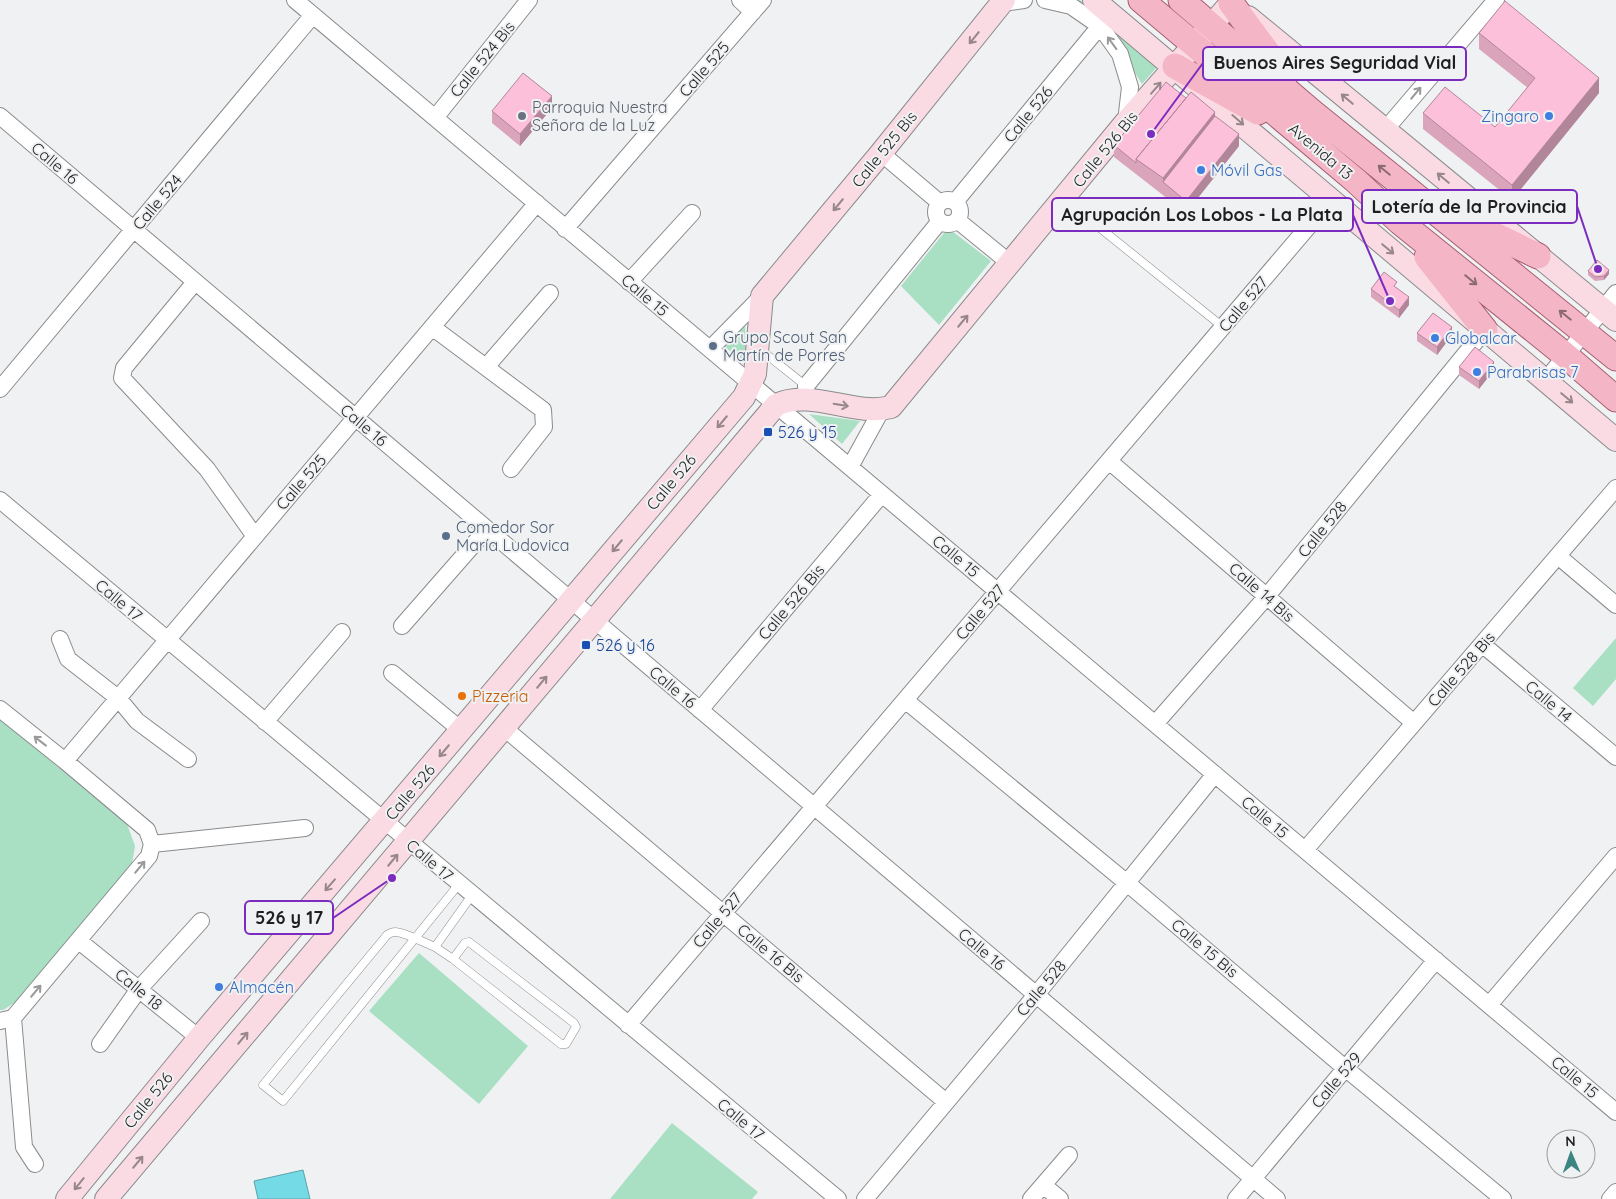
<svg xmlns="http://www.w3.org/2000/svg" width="1616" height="1199" font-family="Quicksand,sans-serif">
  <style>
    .green { fill: #a9e0c4 }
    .water { fill: #74dae6; stroke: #5aa2ab }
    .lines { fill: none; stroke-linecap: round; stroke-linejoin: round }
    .lane-casing { stroke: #8a8b8c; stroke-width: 9 }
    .street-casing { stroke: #8a8b8c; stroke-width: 18 }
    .secondary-casing { stroke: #8a8b8c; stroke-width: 24 }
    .primary-casing { stroke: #a56174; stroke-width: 27 }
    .lane { stroke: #fff; stroke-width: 8 }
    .street { stroke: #fff; stroke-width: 16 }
    .secondary { stroke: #fadae3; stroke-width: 22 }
    .primary { stroke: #f4b6c7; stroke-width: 25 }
    .wall { fill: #daa5bb }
    .shaded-wall { fill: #b18699 }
    .building { fill: #fdc0da; stroke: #b18699 }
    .oneway { stroke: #97868b }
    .oneway2 { stroke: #9a9a9b }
    .oneway3 { stroke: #8a6a74 }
    .worship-dot { fill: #6b7280; stroke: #f0f1f2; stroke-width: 2 }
    .shop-dot { fill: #3f7fe0; stroke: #f0f1f2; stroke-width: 2 }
    .service-dot { fill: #5c6f8a; stroke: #f0f1f2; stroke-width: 2 }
    .transit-dot { fill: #1a4fb4; stroke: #f0f1f2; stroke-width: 2 }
    .food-dot { fill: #e8710a; stroke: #f0f1f2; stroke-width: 2 }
    .labels { text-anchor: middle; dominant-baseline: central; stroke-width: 4; stroke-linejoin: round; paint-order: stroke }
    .street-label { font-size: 16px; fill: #1f1f20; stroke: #f0f1f2 }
    .worship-label { font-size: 16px; fill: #5b616d; stroke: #f0f1f2; text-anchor: start }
    .shop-label { font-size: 16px; fill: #366cbe; stroke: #f0f1f2; text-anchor: start }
    .service-label { font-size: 16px; fill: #4e5e75; stroke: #f0f1f2; text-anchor: start }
    .transit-label { font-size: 16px; fill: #164399; stroke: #f0f1f2; text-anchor: start }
    .food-label { font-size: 16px; fill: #c56008; stroke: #f0f1f2; text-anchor: start }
    .leader { fill: none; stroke: #7b2cbf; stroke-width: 2 }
    .callout-dot { fill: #7b2cbf; stroke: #f0f1f2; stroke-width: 2 }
    .callout { fill: #f0f1f2; stroke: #7b2cbf; stroke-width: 2 }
    .callout-label { font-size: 18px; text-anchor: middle; font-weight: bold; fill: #1f1f20 }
  </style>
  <rect width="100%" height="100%" fill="#f0f1f2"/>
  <path class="green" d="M1075 0H1080L1159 65 1142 84 1105 26Z
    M948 228 991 261 939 325 901 286Z
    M745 325 747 363 723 346Z
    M809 414 860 421 842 444Z
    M1616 638V679L1593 706 1573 688Z
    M0 719 127 824 135 846 132 864 19 1000 3 1010H0Z
    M419 953 528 1046 479 1104 369 1011Z
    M672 1123 758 1192 752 1199H610Z"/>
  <path class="water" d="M303 1170 310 1199H258L254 1181Z"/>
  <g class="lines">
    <g class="lane-casing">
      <path id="lane" d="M1064 199 1223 327
        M761 350 806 386
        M459 884 283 1101 263 1085 387 935C390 933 393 932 395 932 402 931 427 944 435 947L472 895
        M435 947 453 959 561 1044H566L576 1027 574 1023 469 942 465 943 453 959"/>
    </g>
    <g class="street-casing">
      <path id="street" d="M295 0 1616 1112
        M740 0 753 12
        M1045 0 1071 6 1100 26 1120 54 1130 87 1126 122
        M1002 3 1024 0
        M0 116 1277 1199
        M435 118 529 0
        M1385 130 1496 0
        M881 153 940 203
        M936 212a12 12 0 1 1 24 0a12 12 0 1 1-24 0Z
        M955 202 1100 26
        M957 220 1011 264
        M565 229 763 0
        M195 282 124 368 122 378 207 469 254 535
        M629 282 692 213
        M432 327 543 410 544 427 511 469
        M710 349 762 296
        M486 367 550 293
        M1546 380 1616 293
        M0 389 313 15
        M807 399 806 386 940 221
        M1109 461 1414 723
        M850 467 882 409
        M0 500 838 1199
        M1558 556 1616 605
        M402 626 487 529
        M60 639 68 659 118 698 137 721 188 759
        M1482 644 1616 757
        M392 673 461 730
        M905 700 1127 883 1345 1068 1503 1199
        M0 709 65 761 147 830 152 844 149 856 13 1018 0 1021
        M700 710 882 494
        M265 722 342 632
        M1155 724 1267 596 1485 330
        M503 727 946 1102
        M65 761 537 203
        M152 844 305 828
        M1305 850 1616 488
        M79 941 199 1038
        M1489 1005 1616 856
        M13 1018 24 1147 35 1164
        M628 1025 1331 200
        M100 1044 139 989 201 921
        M1043 1185 1060 1199
        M865 1199 1036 995 1215 774
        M1031 1199 1069 1155
        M1236 1199 1436 960
        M1610 1199 1616 1192"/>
    </g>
    <g class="secondary-casing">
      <path id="secondary" d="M1094 0 1616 440
        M1248 17 1616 320
        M67 1199 199 1038 744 397 755 374 762 296 881 153 1004 0
        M106 1199 776 405C813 388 853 417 891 407L1126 122 1231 3"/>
    </g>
    <g class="primary-casing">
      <path id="primary" d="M1141 0 1355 180 1400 222 1565 355 1616 399
        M1181 0 1312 112 1616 358
        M1231 3 1285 76
        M1175 66 1258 112
        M1459 218 1538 256
        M1427 257 1485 330"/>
    </g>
    <use href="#lane" class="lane"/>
    <use href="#street" class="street"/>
    <use href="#secondary" class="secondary"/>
    <use href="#primary" class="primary"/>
  </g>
  <path class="wall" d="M1479 33 1599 93 1512 200 1423 129V113L1495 127 1528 88 1479 49Z
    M1186 98 1215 116 1239 146 1186 213 1114 157V145Z
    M552 108 520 146 492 123V111Z
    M1588 271 1609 274 1604 280 1595 281 1588 275Z
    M1397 288 1409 305 1399 318 1371 297V289Z
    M1417 333 1452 335 1437 355 1417 341Z
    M1459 367 1494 370 1479 389 1459 375Z"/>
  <path class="shaded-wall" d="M1599 78V93L1512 200V185Z
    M552 96V108L520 146V134Z
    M1215 112V128L1163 182V178Z
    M1239 134V146L1186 213V201Z
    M1609 270V274L1604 280V276Z
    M1409 297V305L1399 318V310Z
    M1452 327V335L1437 355V347Z
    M1494 362V370L1479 389V381Z"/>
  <path class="building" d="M1505 1 1599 78 1512 185 1423 113 1445 87 1495 127 1535 78 1479 33Z
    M523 73 552 96 520 134 492 111Z
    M1166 82 1186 98 1136 159V163L1114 145Z
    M1191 92 1215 112 1163 178 1136 159Z
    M1215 116 1239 134 1186 201 1163 182Z
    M1597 260 1609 270 1604 276 1595 277 1588 271Z
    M1384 272 1397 282 1394 286 1409 297 1399 310 1371 289Z
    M1433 313 1452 327 1437 347 1417 333Z
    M1475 347 1494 362 1479 381 1459 367Z"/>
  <defs><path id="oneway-shaft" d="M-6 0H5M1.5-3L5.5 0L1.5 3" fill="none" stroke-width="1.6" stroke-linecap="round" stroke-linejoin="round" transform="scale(1.25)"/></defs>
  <g class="oneway">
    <use href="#oneway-shaft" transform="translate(974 38) rotate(129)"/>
    <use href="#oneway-shaft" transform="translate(1156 88) rotate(-49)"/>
    <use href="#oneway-shaft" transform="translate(1347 99) rotate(-140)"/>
    <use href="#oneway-shaft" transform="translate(1238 120) rotate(41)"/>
    <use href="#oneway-shaft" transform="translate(1443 178) rotate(-140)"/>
    <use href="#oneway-shaft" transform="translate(838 205) rotate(130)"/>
    <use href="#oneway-shaft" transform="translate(1388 249) rotate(40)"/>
    <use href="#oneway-shaft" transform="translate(963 321) rotate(-50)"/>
    <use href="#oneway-shaft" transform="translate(1567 398) rotate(40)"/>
    <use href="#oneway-shaft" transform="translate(841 405) rotate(10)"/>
    <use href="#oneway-shaft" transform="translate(722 422) rotate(130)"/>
    <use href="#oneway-shaft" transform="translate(617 546) rotate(130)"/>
    <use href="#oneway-shaft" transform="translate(542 682) rotate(-50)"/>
    <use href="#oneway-shaft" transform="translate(444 751) rotate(130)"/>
    <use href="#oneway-shaft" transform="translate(393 860) rotate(-50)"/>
    <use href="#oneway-shaft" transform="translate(330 885) rotate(131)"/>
    <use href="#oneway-shaft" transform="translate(243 1038) rotate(-50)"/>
    <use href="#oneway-shaft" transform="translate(138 1162) rotate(-50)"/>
    <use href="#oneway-shaft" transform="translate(79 1184) rotate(129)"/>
  </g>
  <g class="oneway2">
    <use href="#oneway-shaft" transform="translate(1112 43) rotate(-126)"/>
    <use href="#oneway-shaft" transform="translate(1416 93) rotate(-50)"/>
    <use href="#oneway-shaft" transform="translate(40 741) rotate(-142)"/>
    <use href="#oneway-shaft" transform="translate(140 867) rotate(-50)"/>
    <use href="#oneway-shaft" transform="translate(36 991) rotate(-50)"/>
  </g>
  <g class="oneway3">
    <use href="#oneway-shaft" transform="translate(1384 170) rotate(-141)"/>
    <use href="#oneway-shaft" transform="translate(1471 280) rotate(39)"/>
    <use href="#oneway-shaft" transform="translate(1565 315) rotate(-141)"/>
  </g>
  <circle class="worship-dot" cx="522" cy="116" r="5"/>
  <g class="shop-dot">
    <circle cx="1549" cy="116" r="5"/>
    <circle cx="1201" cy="170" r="5"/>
    <circle cx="1435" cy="338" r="5"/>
    <circle cx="1477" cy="372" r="5"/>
    <circle cx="219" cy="987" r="5"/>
  </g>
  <g class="service-dot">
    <circle cx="713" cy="346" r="5"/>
    <circle cx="446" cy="536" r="5"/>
  </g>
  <g class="transit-dot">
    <rect x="763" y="427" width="10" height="10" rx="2.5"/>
    <rect x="581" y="640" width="10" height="10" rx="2.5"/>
  </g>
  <circle class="food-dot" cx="462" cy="696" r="5"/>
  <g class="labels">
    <g class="street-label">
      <text transform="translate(482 59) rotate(-51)">Calle 524 Bis</text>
      <text transform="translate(704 69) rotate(-49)">Calle 525</text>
      <text transform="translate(1028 114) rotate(-51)">Calle 526</text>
      <text transform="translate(884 149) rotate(-51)">Calle 525 Bis</text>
      <text transform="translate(1105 149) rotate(-51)">Calle 526 Bis</text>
      <text transform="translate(1321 151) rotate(40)">Avenida 13</text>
      <text transform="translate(55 163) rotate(40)">Calle 16</text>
      <text transform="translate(157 202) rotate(-50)">Calle 524</text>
      <text transform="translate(645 295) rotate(40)">Calle 15</text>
      <text transform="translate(1243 304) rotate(-50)">Calle 527</text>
      <text transform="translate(364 425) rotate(40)">Calle 16</text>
      <text transform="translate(301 482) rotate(-49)">Calle 525</text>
      <text transform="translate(671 482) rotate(-50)">Calle 526</text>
      <text transform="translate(1322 529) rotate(-51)">Calle 528</text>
      <text transform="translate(956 556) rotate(40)">Calle 15</text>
      <text transform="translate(1262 592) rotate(41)">Calle 14 Bis</text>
      <text transform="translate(119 600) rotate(40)">Calle 17</text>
      <text transform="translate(791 602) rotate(-50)">Calle 526 Bis</text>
      <text transform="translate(980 612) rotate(-50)">Calle 527</text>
      <text transform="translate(1461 669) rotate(-49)">Calle 528 Bis</text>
      <text transform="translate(673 687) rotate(40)">Calle 16</text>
      <text transform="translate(1549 701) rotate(40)">Calle 14</text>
      <text transform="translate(410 792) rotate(-50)">Calle 526</text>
      <text transform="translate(1265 817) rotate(40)">Calle 15</text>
      <text transform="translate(430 860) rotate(40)">Calle 17</text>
      <text transform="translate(717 920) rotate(-50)">Calle 527</text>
      <text transform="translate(1205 948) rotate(40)">Calle 15 Bis</text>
      <text transform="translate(982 949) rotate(40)">Calle 16</text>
      <text transform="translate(771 953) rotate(40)">Calle 16 Bis</text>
      <text transform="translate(1041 988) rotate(-50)">Calle 528</text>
      <text transform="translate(139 989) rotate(39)">Calle 18</text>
      <text transform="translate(1575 1077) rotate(40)">Calle 15</text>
      <text transform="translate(1336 1080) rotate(-50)">Calle 529</text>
      <text transform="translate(148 1100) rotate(-51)">Calle 526</text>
      <text transform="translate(741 1119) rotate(40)">Calle 17</text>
    </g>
    <g class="worship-label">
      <text x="532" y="107">Parroquia Nuestra<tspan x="532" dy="18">Señora de la Luz</tspan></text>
    </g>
    <g class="shop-label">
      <text x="1539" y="116" text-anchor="end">Zingaro</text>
      <text x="1211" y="170">Móvil Gas</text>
      <text x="1445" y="338">Globalcar</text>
      <text x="1487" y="372">Parabrisas 7</text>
      <text x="229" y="987">Almacén</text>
    </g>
    <g class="service-label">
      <text x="723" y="337">Grupo Scout San<tspan x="723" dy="18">Martín de Porres</tspan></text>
      <text x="456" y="527">Comedor Sor<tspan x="456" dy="18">María Ludovica</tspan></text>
    </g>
    <g class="transit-label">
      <text x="778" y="432">526 y 15</text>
      <text x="596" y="645">526 y 16</text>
    </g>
    <g class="food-label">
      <text x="472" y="696">Pizzeria</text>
    </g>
  </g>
  <path class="leader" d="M1151 134L1203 63M1598 269L1577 206M1390 301L1353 215M392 878L333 918"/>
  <g class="callout-dot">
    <circle cx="1151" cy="134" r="5"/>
    <circle cx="1598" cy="269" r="5"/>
    <circle cx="1390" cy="301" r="5"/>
    <circle cx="392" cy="878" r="5"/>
  </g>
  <g class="callout">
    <rect x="1203" y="47" width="263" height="33" rx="5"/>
    <rect x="1362" y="190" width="215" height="33" rx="5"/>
    <rect x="1052" y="198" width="301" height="33" rx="5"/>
    <rect x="245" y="901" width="88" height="33" rx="5"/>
  </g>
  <g class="callout-label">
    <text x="1335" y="69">Buenos Aires Seguridad Vial</text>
    <text x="1469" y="213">Lotería de la Provincia</text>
    <text x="1202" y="221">Agrupación Los Lobos - La Plata</text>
    <text x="289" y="924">526 y 17</text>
  </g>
  <g transform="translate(1571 1154) rotate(358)"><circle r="24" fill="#f0f1f2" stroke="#9c9d9e"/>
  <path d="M0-4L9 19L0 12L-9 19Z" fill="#3d8583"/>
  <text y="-8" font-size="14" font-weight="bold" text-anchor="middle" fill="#1f1f20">N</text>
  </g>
</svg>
